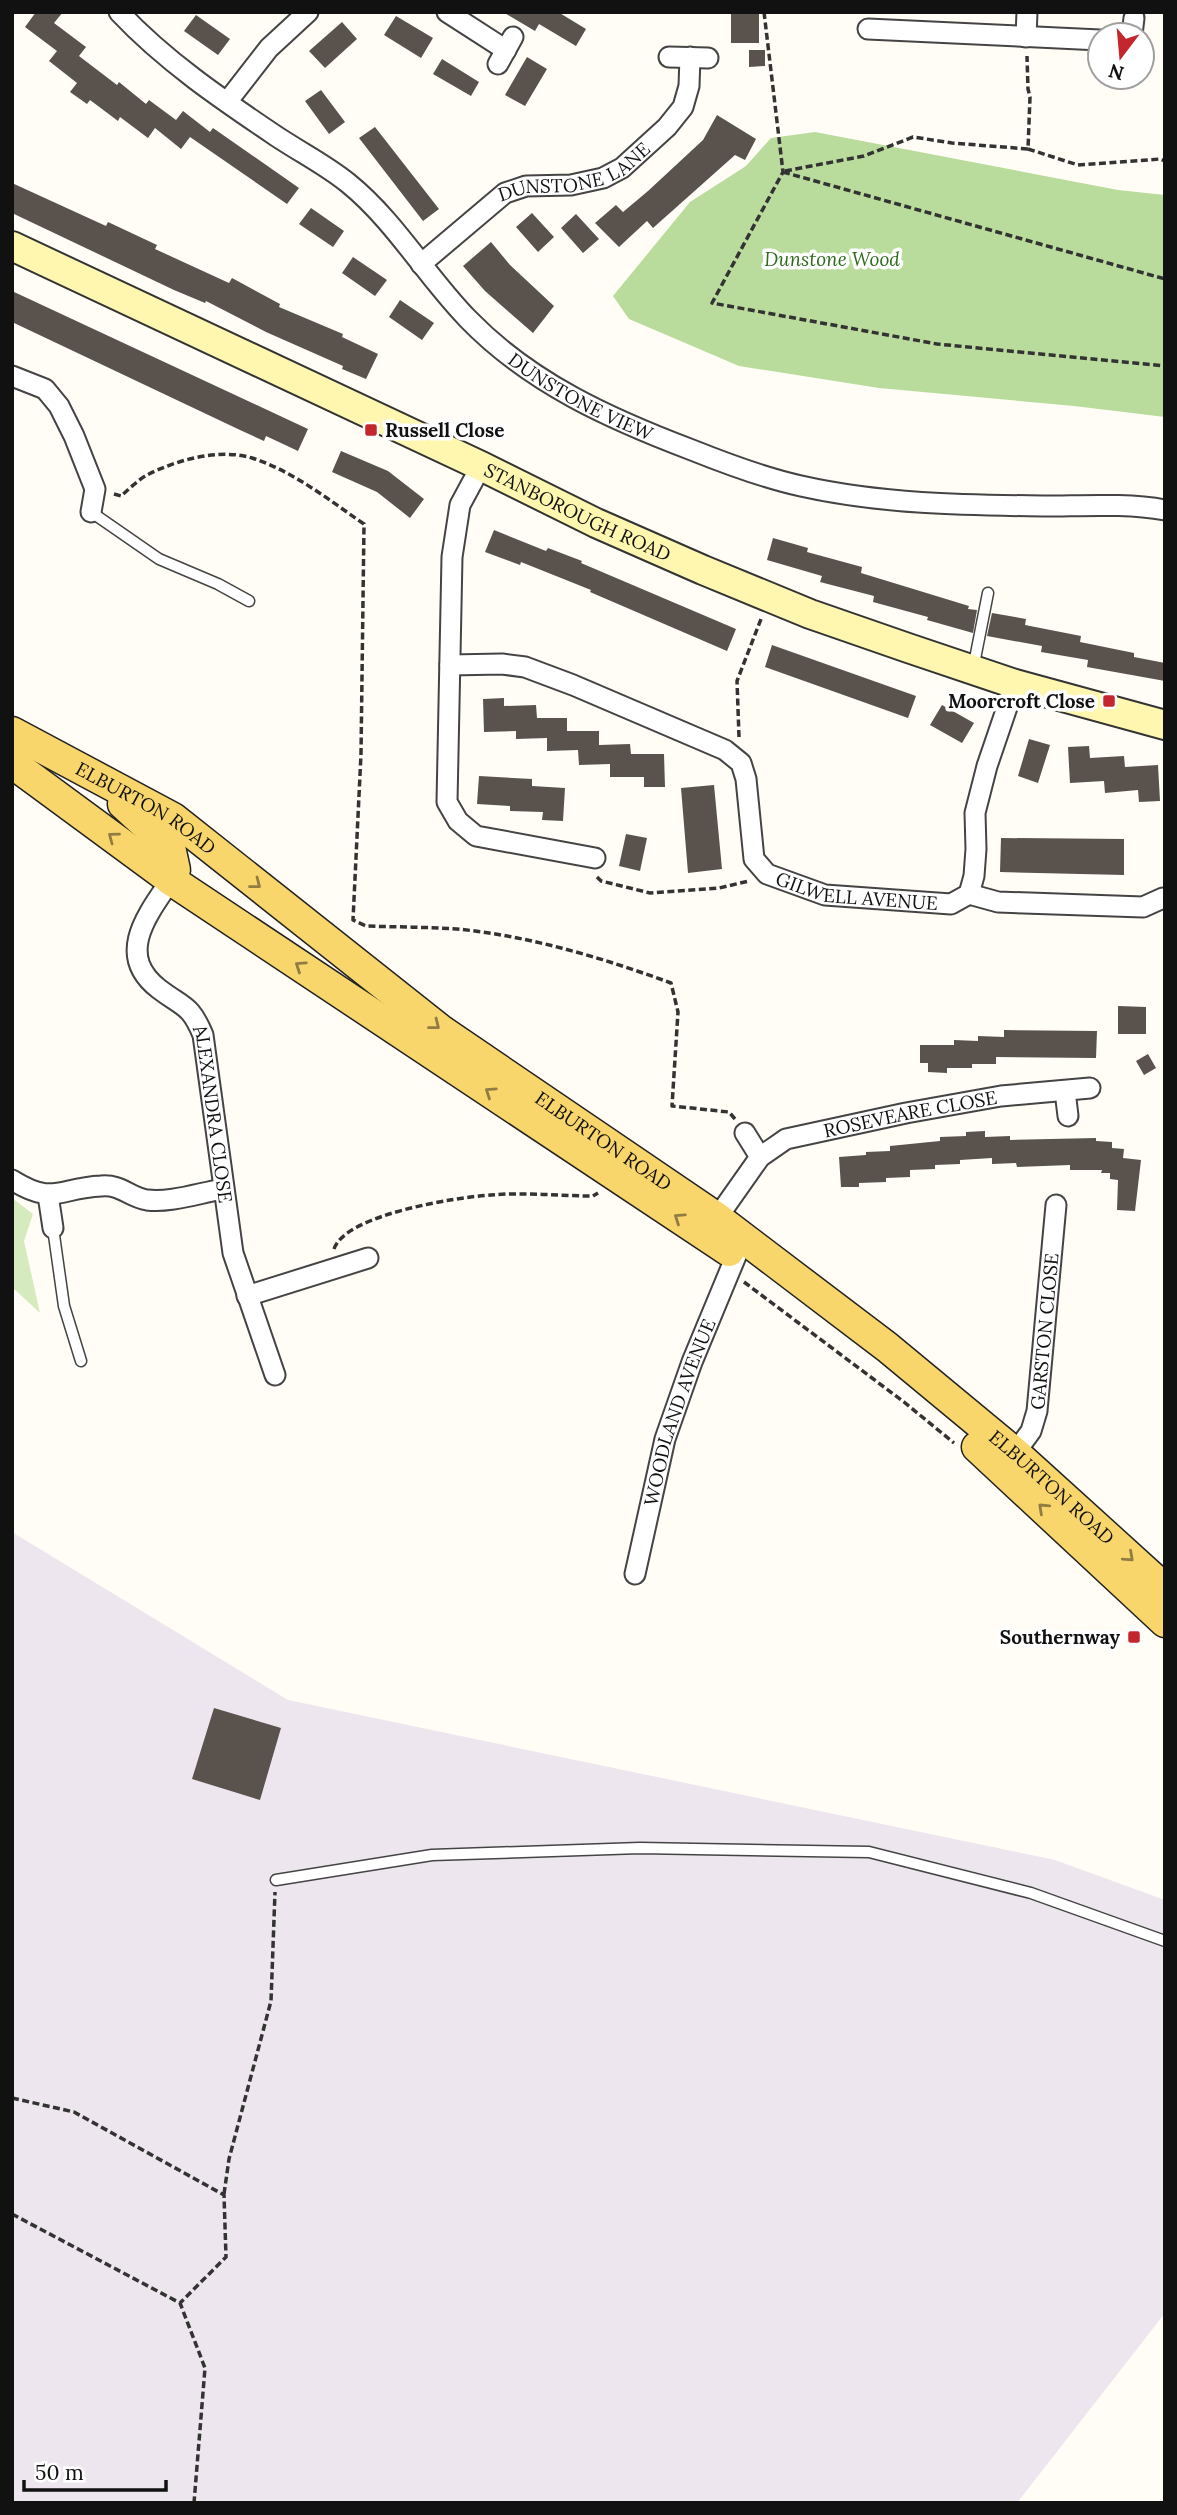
<svg xmlns="http://www.w3.org/2000/svg" width="1177" height="2515" font-family="Lora,serif">
  <style>
    .industrial { fill: #eee6ef }
    .green { fill: #d5ebbd }
    .forest { fill: #b9dc9c }
    .building { fill: #5a524d }
    .lines { fill: none; stroke-linecap: round; stroke-linejoin: round }
    .lane-casing { stroke: #444; stroke-width: 13 }
    .street-casing { stroke: #444; stroke-width: 23 }
    .secondary-casing { stroke: #333; stroke-width: 32 }
    .primary-casing { stroke: #222; stroke-width: 33 }
    .path { stroke: #333; stroke-width: 3.5; stroke-dasharray: 7 3.5; stroke-linecap: butt }
    .lane { stroke: #fff; stroke-width: 10 }
    .street { stroke: #fff; stroke-width: 19 }
    .secondary { stroke: #fff6b0; stroke-width: 28 }
    .primary { stroke: #f9d66b; stroke-width: 30 }
    .oneway { stroke: #917d42 }
    .poi-dot { fill: #c4262e; stroke: #fff; stroke-width: 2.5 }
    .labels { text-anchor: middle; dominant-baseline: central; stroke-width: 7; stroke-linejoin: round; paint-order: stroke }
    .street-label { font-size: 19px; fill: #111; stroke: #fff }
    .park-label { font-size: 19px; font-style: italic; fill: #2f6b1f; stroke: #fff }
    .poi-label { font-size: 19px; font-weight: bold; fill: #111; stroke: #fff; text-anchor: end }
  </style>
  <rect width="100%" height="100%" fill="#fffdf5"/>
  <path class="industrial" d="M12 1532 288 1700 1055 1860 1165 1900V2313L1017 2503H12Z"/>
  <path class="green" d="M12 1198 33 1214 24 1241 40 1313 12 1287Z"/>
  <path class="forest" d="M815 132 1118 190 1165 195V417L1074 406 879 388 739 366 629 319 613 296 690 202 746 166 771 138Z"/>
  <path class="building" d="M36 12H63L54 23 86 47 79 56 117 85 119 82 146 104 149 100 176 120 183 111 210 132 213 128 299 188 287 204 190 137 181 149 155 128 148 138 120 117 118 121 90 100 87 104 70 92 77 83 49 61 57 51 25 27Z
    M503 12H558L586 29 576 46 539 24 535 31Z
    M731 12H759V43H731Z
    M196 15 230 39 218 55 184 31Z
    M396 16 433 38 421 58 384 35Z
    M342 22 357 39 325 68 309 51Z
    M749 50H765V66L749 67Z
    M527 57 547 69 525 106 505 95Z
    M442 59 479 82 471 96 433 74Z
    M321 90 345 122 329 134 305 101Z
    M717 115 756 139 745 160 735 155 653 228 647 221 619 247 595 223 616 205 623 212 648 191 703 140Z
    M375 127 439 209 423 221 359 138Z
    M12 183 106 226 108 222 157 245 155 249 229 283 232 278 280 304 279 307 343 334 342 337 378 354 366 379 342 369 343 366 266 332 206 301 205 303 174 290 12 213Z
    M311 208 344 231 333 247 299 224Z
    M532 213 554 237 538 252 516 227Z
    M576 214 599 239 583 253 561 228Z
    M491 242 510 265 554 306 533 333 485 291 463 266Z
    M353 257 387 280 375 296 342 273Z
    M12 291 308 429 298 451 266 436 264 441 240 430 12 322Z
    M400 300 434 323 422 340 389 317Z
    M341 451 388 471 424 499 410 518 377 492 332 472Z
    M494 530 546 551 548 548 582 561 581 563 736 629 727 651 590 592 591 590 521 562 520 565 485 552Z
    M773 538 808 548 807 552 862 567 861 573 969 606 968 609 977 610 973 633 927 620 928 617 873 602 874 596 820 582 822 576 767 560Z
    M992 613 1026 619 1025 625 1081 636 1080 642 1134 653V657L1165 663V681L1087 667 1088 660 1041 652 1042 646 987 636Z
    M772 645 916 696 908 718 765 667Z
    M504 698V706L536 705 537 718H567V731H599V745L630 744 631 754H664L665 787H644V777H610V764L579 765 578 750 547 751V738L516 739V731L484 732 483 699Z
    M942 705 974 723 962 743 930 725Z
    M1029 739 1050 745 1038 783 1018 776Z
    M1089 746 1090 758 1124 756 1125 767 1158 765 1160 801 1139 802 1138 790 1105 793 1104 781 1070 783 1068 747Z
    M479 776 532 779V786L565 788 563 821 542 820 543 812 510 811V806L477 804Z
    M714 785 722 869 688 873 681 788Z
    M626 834 647 838 640 871 619 866Z
    M1001 838 1124 839V875L1000 872Z
    M1118 1006 1146 1007V1034H1118Z
    M1004 1030 1097 1031 1096 1058 996 1057V1064H972V1068H947V1073L928 1072V1063H920V1045H954V1040L978 1041V1036L1004 1037Z
    M1148 1054 1156 1068 1144 1075 1136 1061Z
    M985 1131V1137L1010 1136V1140L1096 1138V1141L1112 1142V1148L1124 1149 1123 1158 1141 1160 1135 1211 1117 1210 1118 1180 1110 1179V1173H1101L1102 1170H1070V1165L1017 1167 1016 1163 992 1164V1158L960 1160V1164L935 1165V1169L910 1170V1177L886 1178V1182L859 1183V1187H841L839 1157 866 1155V1152L890 1151V1146L940 1141V1137L966 1136V1132Z
    M214 1708 281 1728 260 1800 192 1779Z"/>
  <g class="lines">
    <g class="lane-casing">
      <path id="lane" d="M91 512 159 559 218 584 249 601
        M973 669 988 593
        M53 1228 64 1306 81 1361
        M276 1880 432 1855 640 1848 869 1852 1031 1893 1165 1941"/>
    </g>
    <g class="street-casing">
      <g id="street">
        <path id="s1" d="M119 12C165 61 221 99 276 136 300 152 326 165 348 183 395 221 426 276 468 319 530 383 610 419 692 450 727 464 764 478 801 486 881 504 962 505 1043 506 1083 506 1126 503 1165 510"/>
        <path d="M447 12 506 50"/>
        <path d="M868 29 1100 40"/>
        <path d="M1132 35 1134 18"/>
        <path d="M1026 37 1027 12"/>
        <path d="M669 57 708 58"/>
        <path d="M498 64 513 37"/>
        <path d="M227 102 269 48 308 12"/>
        <path id="s2" d="M421 264 505 193 526 186 571 185 603 178 622 168 667 127 683 107 689 86 690 57"/>
        <path d="M12 376 45 389 59 406 74 436 95 489 91 512"/>
        <path d="M481 466 460 505 452 557 447 802 458 821 476 836 595 858"/>
        <path id="s3" d="M450 665 502 664 525 667 573 685 725 750 741 763 746 779 754 859 767 874 825 895 951 904 969 894 998 902 1143 907 1163 898"/>
        <path id="s4" d="M171 880C147 915 115 955 159 989 184 1008 190 1004 203 1035L233 1253 275 1375"/>
        <path d="M969 894 974 876 976 849 975 813 987 766 1015 684"/>
        <path d="M1065 1091 1068 1116"/>
        <path d="M745 1133 760 1157"/>
        <path d="M12 1180C54 1206 58 1188 101 1186 121 1184 129 1197 147 1200 170 1203 199 1193 223 1189"/>
        <path d="M48 1195 53 1228"/>
        <path id="s5" d="M717 1218 760 1157 786 1139 906 1113 1001 1096 1090 1088"/>
        <path d="M247 1296 368 1258"/>
        <path id="s6" d="M1015 1453 1031 1431 1037 1411 1056 1205"/>
        <path id="s7" d="M635 1574 665 1439 692 1362 736 1256"/>
      </g>
    </g>
    <g class="secondary-casing">
      <g id="secondary">
        <path id="s8" d="M12 246 481 466 596 523 703 570 810 614 908 648 1015 684 1165 725"/>
      </g>
    </g>
    <g class="primary-casing">
      <g id="primary">
        <path id="s9" d="M12 732 173 818 442 1031 717 1218 887 1347 1015 1453 1165 1589"/>
        <path d="M12 763 171 880 729 1251"/>
        <path d="M123 804 170 847 175 870 171 880"/>
        <path d="M977 1447 1165 1622"/>
      </g>
    </g>
    <path class="path" d="M764 12 783 172 712 303 937 344 1165 366
      M1028 149 1078 165 1160 159 1165 161
      M785 171 864 156 913 137 952 143 1028 149 1030 97 1028 89 1027 56
      M783 172 1165 279
      M114 494 121 496C129 489 138 480 147 475 176 460 220 448 252 458 293 471 329 500 364 524L361 754 353 920 366 926C396 927 427 927 457 929 530 936 603 958 671 983L678 1012 672 1106 729 1112 735 1119
      M739 737 737 681 761 619
      M597 877 601 881 650 893 719 888 749 881
      M334 1249C346 1214 458 1197 491 1195 524 1192 560 1196 593 1196L598 1193
      M744 1282 904 1402 954 1443
      M12 2098 74 2112 224 2195 226 2257 180 2303
      M224 2194 229 2159 271 2001 275 1892
      M12 2214 180 2303 205 2368 194 2503"/>
    <use href="#lane" class="lane"/>
    <use href="#street" class="street"/>
    <use href="#secondary" class="secondary"/>
    <use href="#primary" class="primary"/>
  </g>
  <defs><path id="oneway-chevron" d="M-2-3.5L2.5 0L-2 3.5" fill="none" stroke-width="1.6" stroke-linecap="round" stroke-linejoin="round" transform="scale(1.75)"/></defs>
  <g class="oneway">
    <use href="#oneway-chevron" transform="translate(113 837) rotate(-143)"/>
    <use href="#oneway-chevron" transform="translate(256 884) rotate(38)"/>
    <use href="#oneway-chevron" transform="translate(300 966) rotate(-146)"/>
    <use href="#oneway-chevron" transform="translate(435 1025) rotate(38)"/>
    <use href="#oneway-chevron" transform="translate(490 1092) rotate(-146)"/>
    <use href="#oneway-chevron" transform="translate(679 1218) rotate(-146)"/>
    <use href="#oneway-chevron" transform="translate(1043 1508) rotate(-137)"/>
    <use href="#oneway-chevron" transform="translate(1129 1557) rotate(42)"/>
  </g>
  <g class="poi-dot">
    <rect x="364" y="423" width="14" height="14" rx="3.5"/>
    <rect x="1102" y="694" width="14" height="14" rx="3.5"/>
    <rect x="1127" y="1630" width="14" height="14" rx="3.5"/>
  </g>
  <g class="labels">
    <g class="street-label">
      <text stroke="none"><textPath href="#s2" startOffset="184">DUNSTONE LANE</textPath></text>
      <text stroke="none"><textPath href="#s1" startOffset="606">DUNSTONE VIEW</textPath></text>
      <text stroke="none"><textPath href="#s8" startOffset="625">STANBOROUGH ROAD</textPath></text>
      <text stroke="none"><textPath href="#s9" startOffset="154">ELBURTON ROAD</textPath></text>
      <text stroke="none"><textPath href="#s3" startOffset="522">GILWELL AVENUE</textPath></text>
      <text stroke="none"><textPath href="#s4" startOffset="270">ALEXANDRA CLOSE</textPath></text>
      <text stroke="none"><textPath href="#s5" startOffset="233">ROSEVEARE CLOSE</textPath></text>
      <text stroke="none"><textPath href="#s9" startOffset="721">ELBURTON ROAD</textPath></text>
      <text stroke="none"><textPath href="#s6" startOffset="128">GARSTON CLOSE</textPath></text>
      <text stroke="none"><textPath href="#s7" startOffset="168">WOODLAND AVENUE</textPath></text>
      <text stroke="none"><textPath href="#s9" startOffset="1288">ELBURTON ROAD</textPath></text>
    </g>
    <g class="park-label">
      <text x="832" y="259">Dunstone Wood</text>
    </g>
    <g class="poi-label">
      <text x="385" y="430" text-anchor="start">Russell Close</text>
      <text x="1095" y="701">Moorcroft Close</text>
      <text x="1120" y="1637">Southernway</text>
    </g>
  </g>
  <rect width="1177" height="2515" fill="none" stroke="#111111" stroke-width="28"/>
  <g transform="translate(1121 56) rotate(196)"><circle r="33" fill="#ffffff" stroke="#a0a0a0" stroke-width="2"/>
  <path d="M0-5L12 26L0 18L-12 26Z" fill="#c4262e"/>
  <text y="-10" font-size="19" font-weight="bold" text-anchor="middle" fill="#111111">N</text>
  </g>
  <path d="M24 2480v10h142v-10" fill="none" stroke="#111111" stroke-width="3.5"/>
  <text x="35" y="2480" font-size="21" fill="#111111" stroke="#ffffff" stroke-width="5" paint-order="stroke">50 m</text>
</svg>
